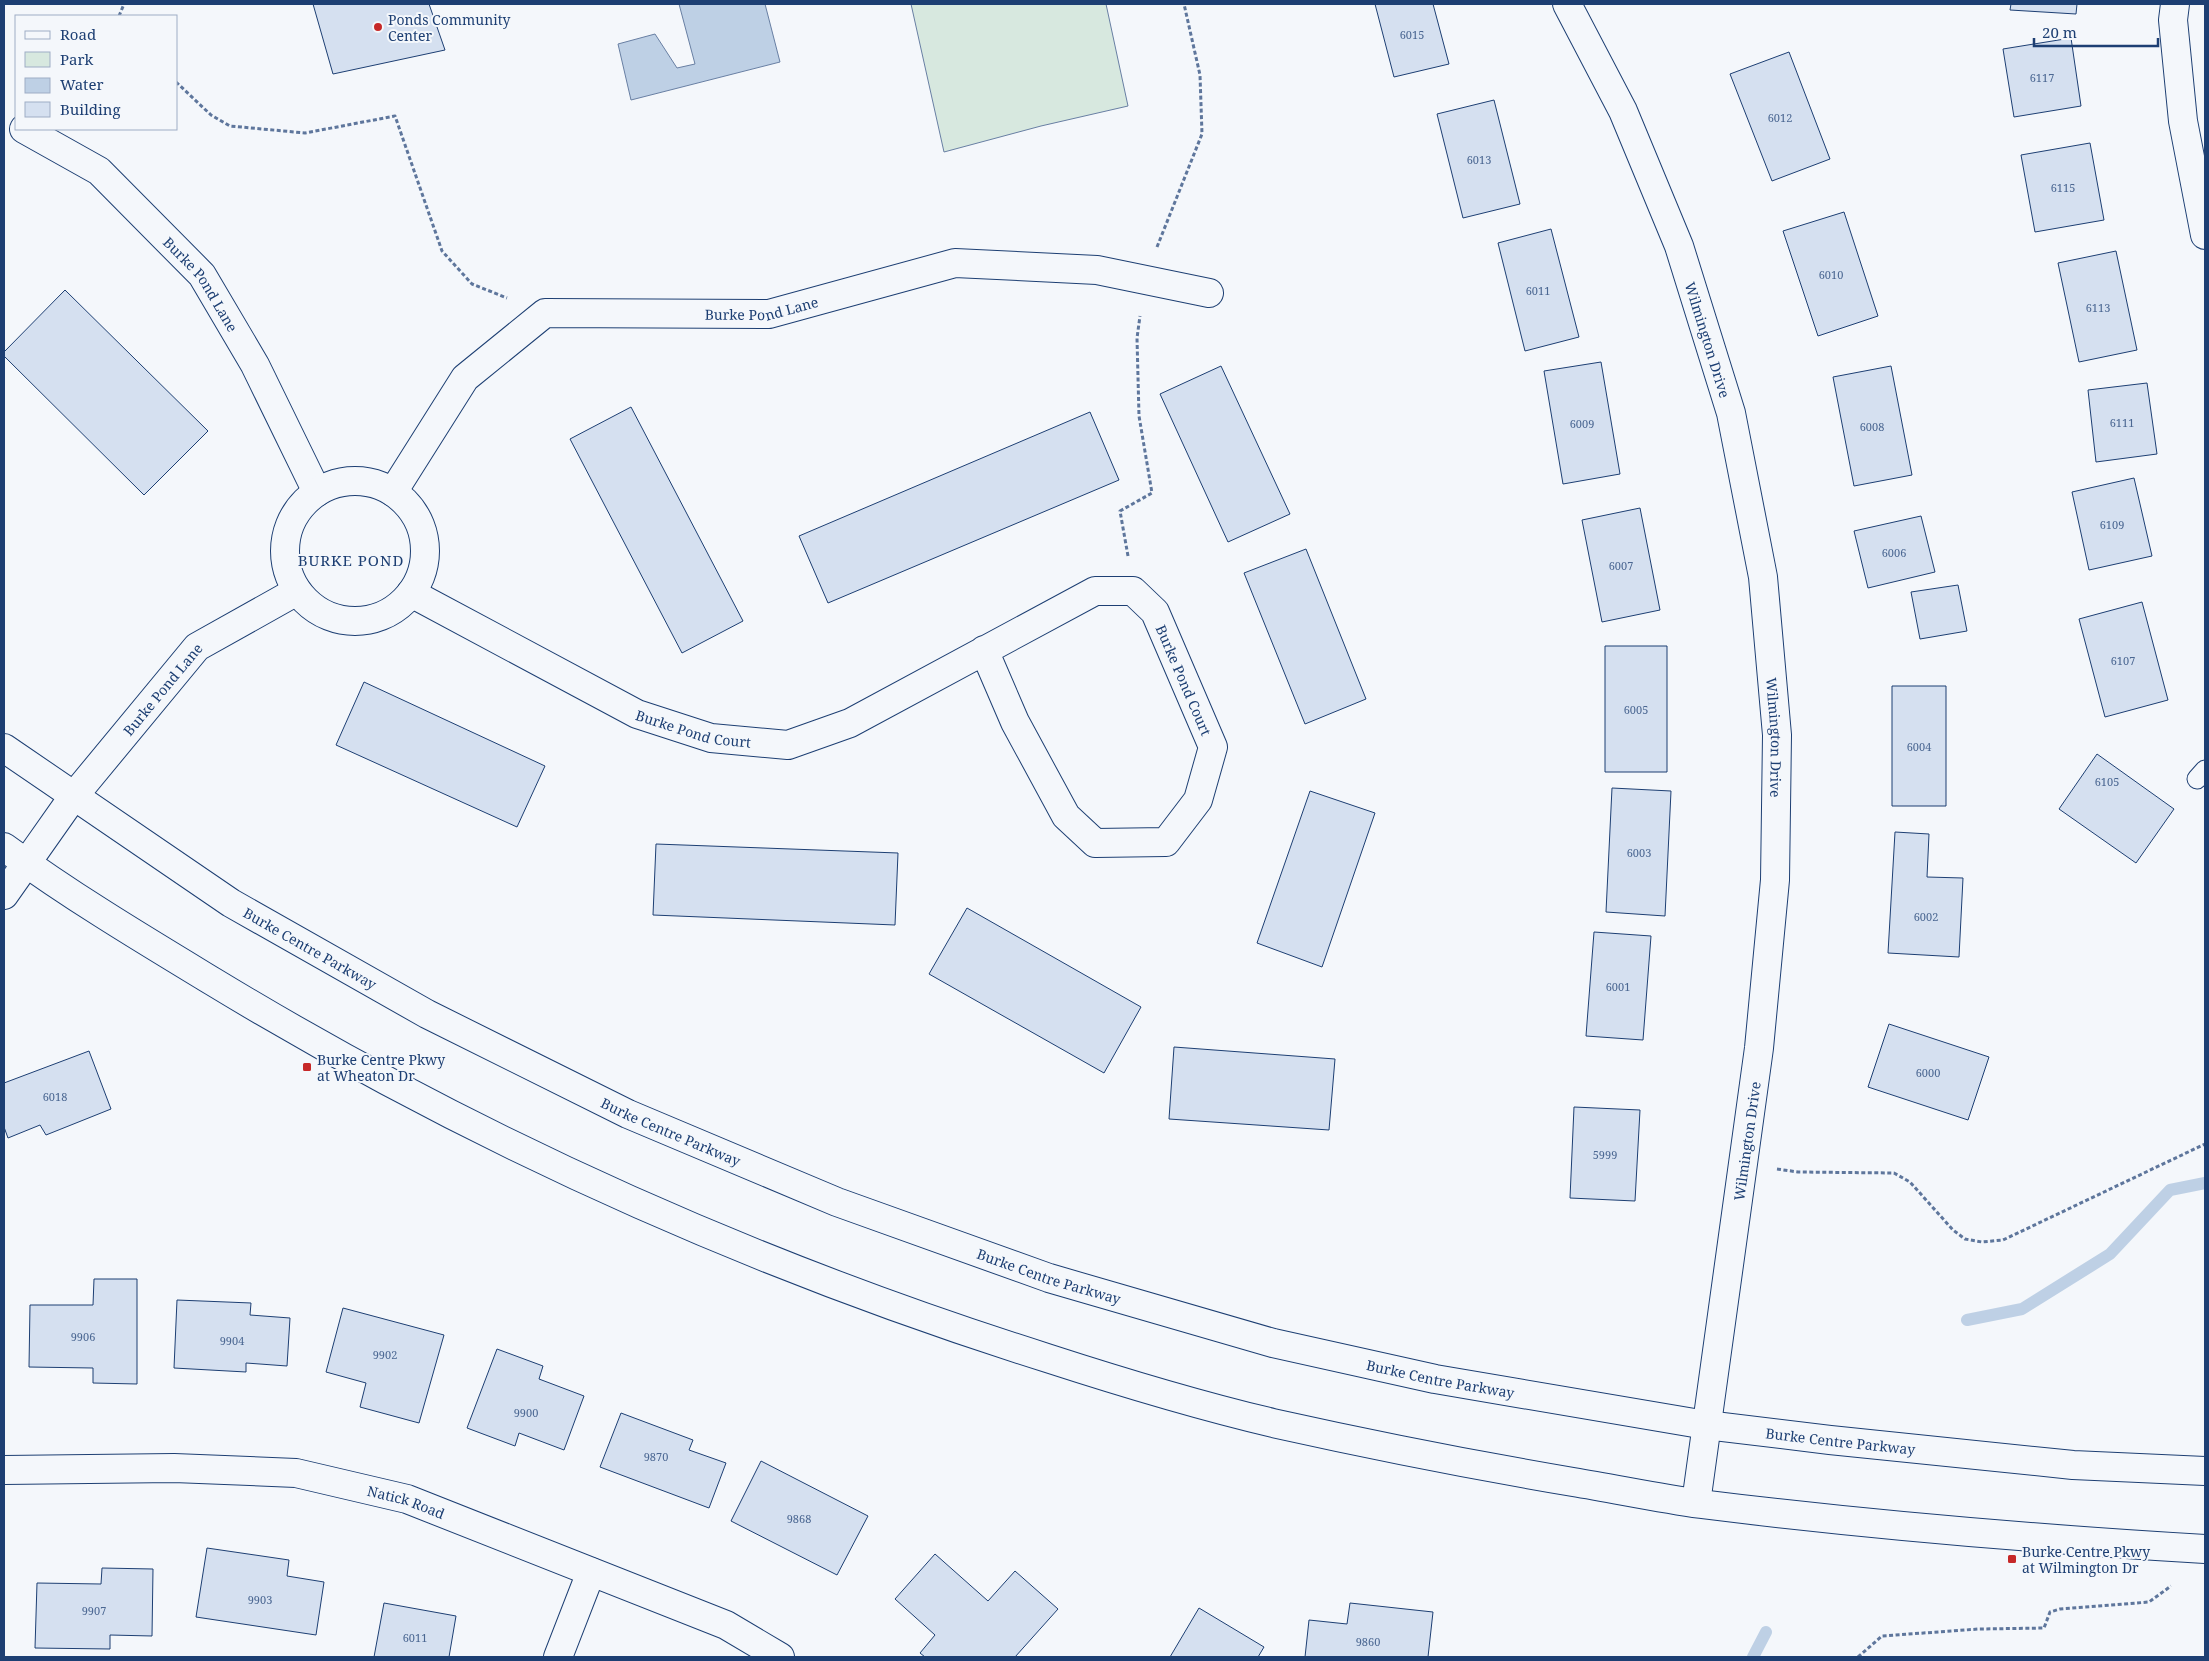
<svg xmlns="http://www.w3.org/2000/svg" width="2209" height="1661" font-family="'Noto Serif',serif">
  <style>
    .green { fill: #d7e8df; stroke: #687fa3 }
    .water { fill: #bed0e5; stroke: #687fa3 }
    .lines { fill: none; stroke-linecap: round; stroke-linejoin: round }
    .stream { stroke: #bed0e5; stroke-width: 12 }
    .building { fill: #d5e0f0; stroke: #1d3f73 }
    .service-casing { stroke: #1d3f73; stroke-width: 21 }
    .minor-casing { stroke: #1d3f73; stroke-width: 30 }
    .secondary-casing { stroke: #1d3f73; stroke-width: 30 }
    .path { stroke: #5e769c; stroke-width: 3; stroke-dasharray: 4 2.5; stroke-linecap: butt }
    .service { stroke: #f4f7fb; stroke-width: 19 }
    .minor { stroke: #f4f7fb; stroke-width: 28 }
    .secondary { stroke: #f4f7fb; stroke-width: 28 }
    .poi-dot { fill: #c62828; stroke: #f4f7fb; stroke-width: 2 }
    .labels { text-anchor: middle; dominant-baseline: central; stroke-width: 4; stroke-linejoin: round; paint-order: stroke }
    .number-label { font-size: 11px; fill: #4b6792 }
    .poi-label { font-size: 14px; fill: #1d3f73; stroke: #f4f7fb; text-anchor: start }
    .street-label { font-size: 14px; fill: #1d3f73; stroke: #f4f7fb }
    .neighbourhood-label { font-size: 15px; letter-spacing: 1px; fill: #1d3f73; stroke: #f4f7fb }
  </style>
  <rect width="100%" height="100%" fill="#f4f7fb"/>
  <path class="green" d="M911 4H1106L1128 106 1041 126 944 152Z"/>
  <path class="water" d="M679 4H765L780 62 631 100 618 44 655 34 677 68 695 64Z"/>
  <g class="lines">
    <path class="stream" d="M1967 1320 2022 1309 2110 1254 2170 1190 2205 1183
      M1753 1657 1766 1632"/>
  </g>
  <path class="building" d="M313 4H429L445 50 333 74Z
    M1375 4H1433L1449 64 1394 77Z
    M2011 4H2077L2076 14 2010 10Z
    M2071 38 2081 106 2014 117 2003 49Z
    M1789 52 1830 159 1772 181 1730 74Z
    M1494 100 1520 204 1463 218 1437 114Z
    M2090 143 2104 220 2035 232 2021 155Z
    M1844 212 1878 316 1818 336 1783 231Z
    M1551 229 1579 337 1525 351 1498 243Z
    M2116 251 2137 350 2079 362 2058 263Z
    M65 290 208 431 144 495 4 356V352Z
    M1601 362 1620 474 1563 484 1544 371Z
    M1221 366 1290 514 1228 542 1160 394Z
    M1891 366 1912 475 1854 486 1833 377Z
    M2147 383 2157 454 2096 462 2088 390Z
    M631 407 743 621 682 653 570 439Z
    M1090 412 1119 480 828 603 799 536Z
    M2134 478 2152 556 2089 570 2072 492Z
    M1640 508 1660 610 1602 622 1582 520Z
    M1921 516 1935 572 1868 588 1854 531Z
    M1306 549 1366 699 1305 724 1244 573Z
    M1958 585 1967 631 1920 639 1911 592Z
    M2142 602 2168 700 2105 717 2079 619Z
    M1605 646H1667V772H1605Z
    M364 682 545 766 517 827 336 745Z
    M1892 686H1946V806H1892Z
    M2097 754 2174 809 2136 863 2059 809Z
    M1612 788 1671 791 1665 916 1606 912Z
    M1310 791 1375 813 1322 967 1257 943Z
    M1895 832 1929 834 1927 877 1963 878 1959 957 1888 953Z
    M656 844 898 853 895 925 653 915Z
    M967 908 1141 1007 1104 1073 929 974Z
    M1594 932 1651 936 1643 1040 1586 1036Z
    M1889 1024 1989 1057 1968 1120 1868 1087Z
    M1174 1047 1335 1059 1329 1130 1169 1119Z
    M89 1051 111 1109 46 1135 40 1125 8 1138 4 1127V1083Z
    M1574 1107 1640 1110 1635 1201 1570 1198Z
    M94 1279H137V1384L93 1383V1368L29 1367 30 1305H93Z
    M177 1300 251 1303 250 1315 290 1318 287 1366 246 1363V1372L174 1368Z
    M343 1308 444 1335 419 1423 360 1407 366 1383 326 1372Z
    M497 1349 543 1366 539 1379 584 1396 564 1450 519 1433 515 1446 467 1428Z
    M621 1413 693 1440 689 1450 726 1463 709 1508 600 1467Z
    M761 1461 868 1516 837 1575 731 1521Z
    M207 1548 289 1560 287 1576 324 1582 316 1635 196 1617Z
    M935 1554 988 1601 1015 1571 1058 1609 1015 1657H925L920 1653 935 1635 895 1599Z
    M102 1568 153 1569 152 1636 110 1635V1649L35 1648 37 1583 101 1584Z
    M384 1603 456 1616 449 1657H374Z
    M1350 1603 1433 1612 1428 1657H1305L1309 1620 1347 1624Z
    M1199 1608 1264 1647 1258 1657H1170Z"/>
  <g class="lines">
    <g class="service-casing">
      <path id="service" d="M2197 779 2205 770"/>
    </g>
    <g class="minor-casing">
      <g id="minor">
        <path id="s1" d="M1567 4 1623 111 1679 246 1731 413 1763 577 1777 735 1775 880 1759 1048 1696 1503"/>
        <path d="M2175 4 2173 20 2183 121 2205 235"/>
        <path id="s2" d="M24 129 99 171 202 275 255 365 317 492"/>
        <circle cx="355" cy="551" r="70"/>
        <path id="s3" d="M393 492 465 378 545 313 769 314 955 263 1097 270 1209 293"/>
        <path id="s4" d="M411 593 637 714 711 738 788 745 850 723 1095 591H1133L1155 612 1213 747 1198 800 1166 842 1095 843 1066 816 1015 722 984 650"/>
        <path id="s5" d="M4 895 73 797 197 647 297 591"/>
        <path id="s6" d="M4 1470 174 1468 296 1473 407 1499 726 1625 780 1657"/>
        <path d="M558 1657 591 1572"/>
      </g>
    </g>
    <g class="secondary-casing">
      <g id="secondary">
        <path id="s7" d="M4 748 231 903 427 1014 628 1114 837 1202 1049 1278 1273 1343 1435 1379 1706 1425 1830 1440 2073 1465 2205 1471"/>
        <path d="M4 847C71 896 141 938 212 981 474 1140 755 1266 1047 1358 1121 1382 1197 1405 1273 1423 1372 1445 1473 1465 1573 1482 1616 1489 1658 1498 1701 1504 1869 1525 2037 1539 2205 1549"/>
      </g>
    </g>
    <path class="path" d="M119 16 124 4
      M176 82 211 115 230 126 305 133 395 116 442 251 472 284 507 298
      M1157 247 1202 134 1200 75 1184 4
      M1128 556 1120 511 1152 493 1139 416 1137 338 1140 316
      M1777 1169 1798 1172 1894 1173 1910 1182 1953 1230 1965 1239 1982 1242 2003 1240 2205 1144
      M1858 1657 1882 1636 1979 1629 2044 1628 2050 1612 2060 1609 2149 1602 2171 1586"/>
    <use href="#service" class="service"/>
    <use href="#minor" class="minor"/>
    <use href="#secondary" class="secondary"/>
  </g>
  <g class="poi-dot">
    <circle cx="378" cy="27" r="5"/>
    <rect x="302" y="1062" width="10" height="10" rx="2.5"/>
    <rect x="2007" y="1554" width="10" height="10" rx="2.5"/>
  </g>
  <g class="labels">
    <g class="number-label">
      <text x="1412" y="34">6015</text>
      <text x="2042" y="77">6117</text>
      <text x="1780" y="117">6012</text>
      <text x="1479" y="159">6013</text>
      <text x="2063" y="187">6115</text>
      <text x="1831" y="274">6010</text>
      <text x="1538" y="290">6011</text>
      <text x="2098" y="307">6113</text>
      <text x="2122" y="422">6111</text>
      <text x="1582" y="423">6009</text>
      <text x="1872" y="426">6008</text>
      <text x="2112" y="524">6109</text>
      <text x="1894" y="552">6006</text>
      <text x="1621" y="565">6007</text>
      <text x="2123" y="660">6107</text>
      <text x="1636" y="709">6005</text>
      <text x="1919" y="746">6004</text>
      <text x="2107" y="781">6105</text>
      <text x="1639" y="852">6003</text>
      <text x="1926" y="916">6002</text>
      <text x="1618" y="986">6001</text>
      <text x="1928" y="1072">6000</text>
      <text x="55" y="1096">6018</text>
      <text x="1605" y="1154">5999</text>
      <text x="83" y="1336">9906</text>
      <text x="232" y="1340">9904</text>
      <text x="385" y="1354">9902</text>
      <text x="526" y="1412">9900</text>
      <text x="656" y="1456">9870</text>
      <text x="799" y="1518">9868</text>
      <text x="260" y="1599">9903</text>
      <text x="94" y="1610">9907</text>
      <text x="415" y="1637">6011</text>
      <text x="1368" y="1641">9860</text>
    </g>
    <g class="poi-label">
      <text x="388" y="19">Ponds Community<tspan x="388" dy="16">Center</tspan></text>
      <text x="317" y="1059">Burke Centre Pkwy<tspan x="317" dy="16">at Wheaton Dr</tspan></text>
      <text x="2022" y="1551">Burke Centre Pkwy<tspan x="2022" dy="16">at Wilmington Dr</tspan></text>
    </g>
    <g class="street-label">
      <text stroke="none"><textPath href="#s2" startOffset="239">Burke Pond Lane</textPath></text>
      <text stroke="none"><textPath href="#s3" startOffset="455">Burke Pond Lane</textPath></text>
      <text stroke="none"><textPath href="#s1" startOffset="365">Wilmington Drive</textPath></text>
      <text stroke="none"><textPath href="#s4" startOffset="898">Burke Pond Court</textPath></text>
      <text stroke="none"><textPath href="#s5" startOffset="260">Burke Pond Lane</textPath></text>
      <text stroke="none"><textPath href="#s4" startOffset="315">Burke Pond Court</textPath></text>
      <text stroke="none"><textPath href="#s1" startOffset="770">Wilmington Drive</textPath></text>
      <text stroke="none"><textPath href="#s7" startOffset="366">Burke Centre Parkway</textPath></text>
      <text stroke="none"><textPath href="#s7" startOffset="771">Burke Centre Parkway</textPath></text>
      <text transform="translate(1747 1141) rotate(-82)">Wilmington Drive</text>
      <text stroke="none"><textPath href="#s7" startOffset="1176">Burke Centre Parkway</textPath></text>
      <text stroke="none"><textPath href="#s7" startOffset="1581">Burke Centre Parkway</textPath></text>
      <text stroke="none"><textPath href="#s7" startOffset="1986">Burke Centre Parkway</textPath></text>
      <text stroke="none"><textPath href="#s6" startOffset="406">Natick Road</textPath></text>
    </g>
    <g class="neighbourhood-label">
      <text x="351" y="560">BURKE POND</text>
    </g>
  </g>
  <rect width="2209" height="1661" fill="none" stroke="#1d3f73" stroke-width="10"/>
  <rect x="15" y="15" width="162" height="115" fill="#f4f7fb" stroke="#9eadc5"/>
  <rect x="25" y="31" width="25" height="8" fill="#f4f7fb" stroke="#9eadc5"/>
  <text x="60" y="40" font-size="15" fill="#1d3f73">Road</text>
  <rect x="25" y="52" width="25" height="15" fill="#d7e8df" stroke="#9eadc5"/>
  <text x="60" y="65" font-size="15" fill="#1d3f73">Park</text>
  <rect x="25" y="78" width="25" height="15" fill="#bed0e5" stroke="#9eadc5"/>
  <text x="60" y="90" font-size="15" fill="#1d3f73">Water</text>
  <rect x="25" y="102" width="25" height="15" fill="#d5e0f0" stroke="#9eadc5"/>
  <text x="60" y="115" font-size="15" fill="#1d3f73">Building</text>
  <path d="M2034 38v8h124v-8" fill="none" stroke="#1d3f73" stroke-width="2.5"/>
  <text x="2042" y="38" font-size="15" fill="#1d3f73" stroke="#f4f7fb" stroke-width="4" paint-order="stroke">20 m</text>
</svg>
